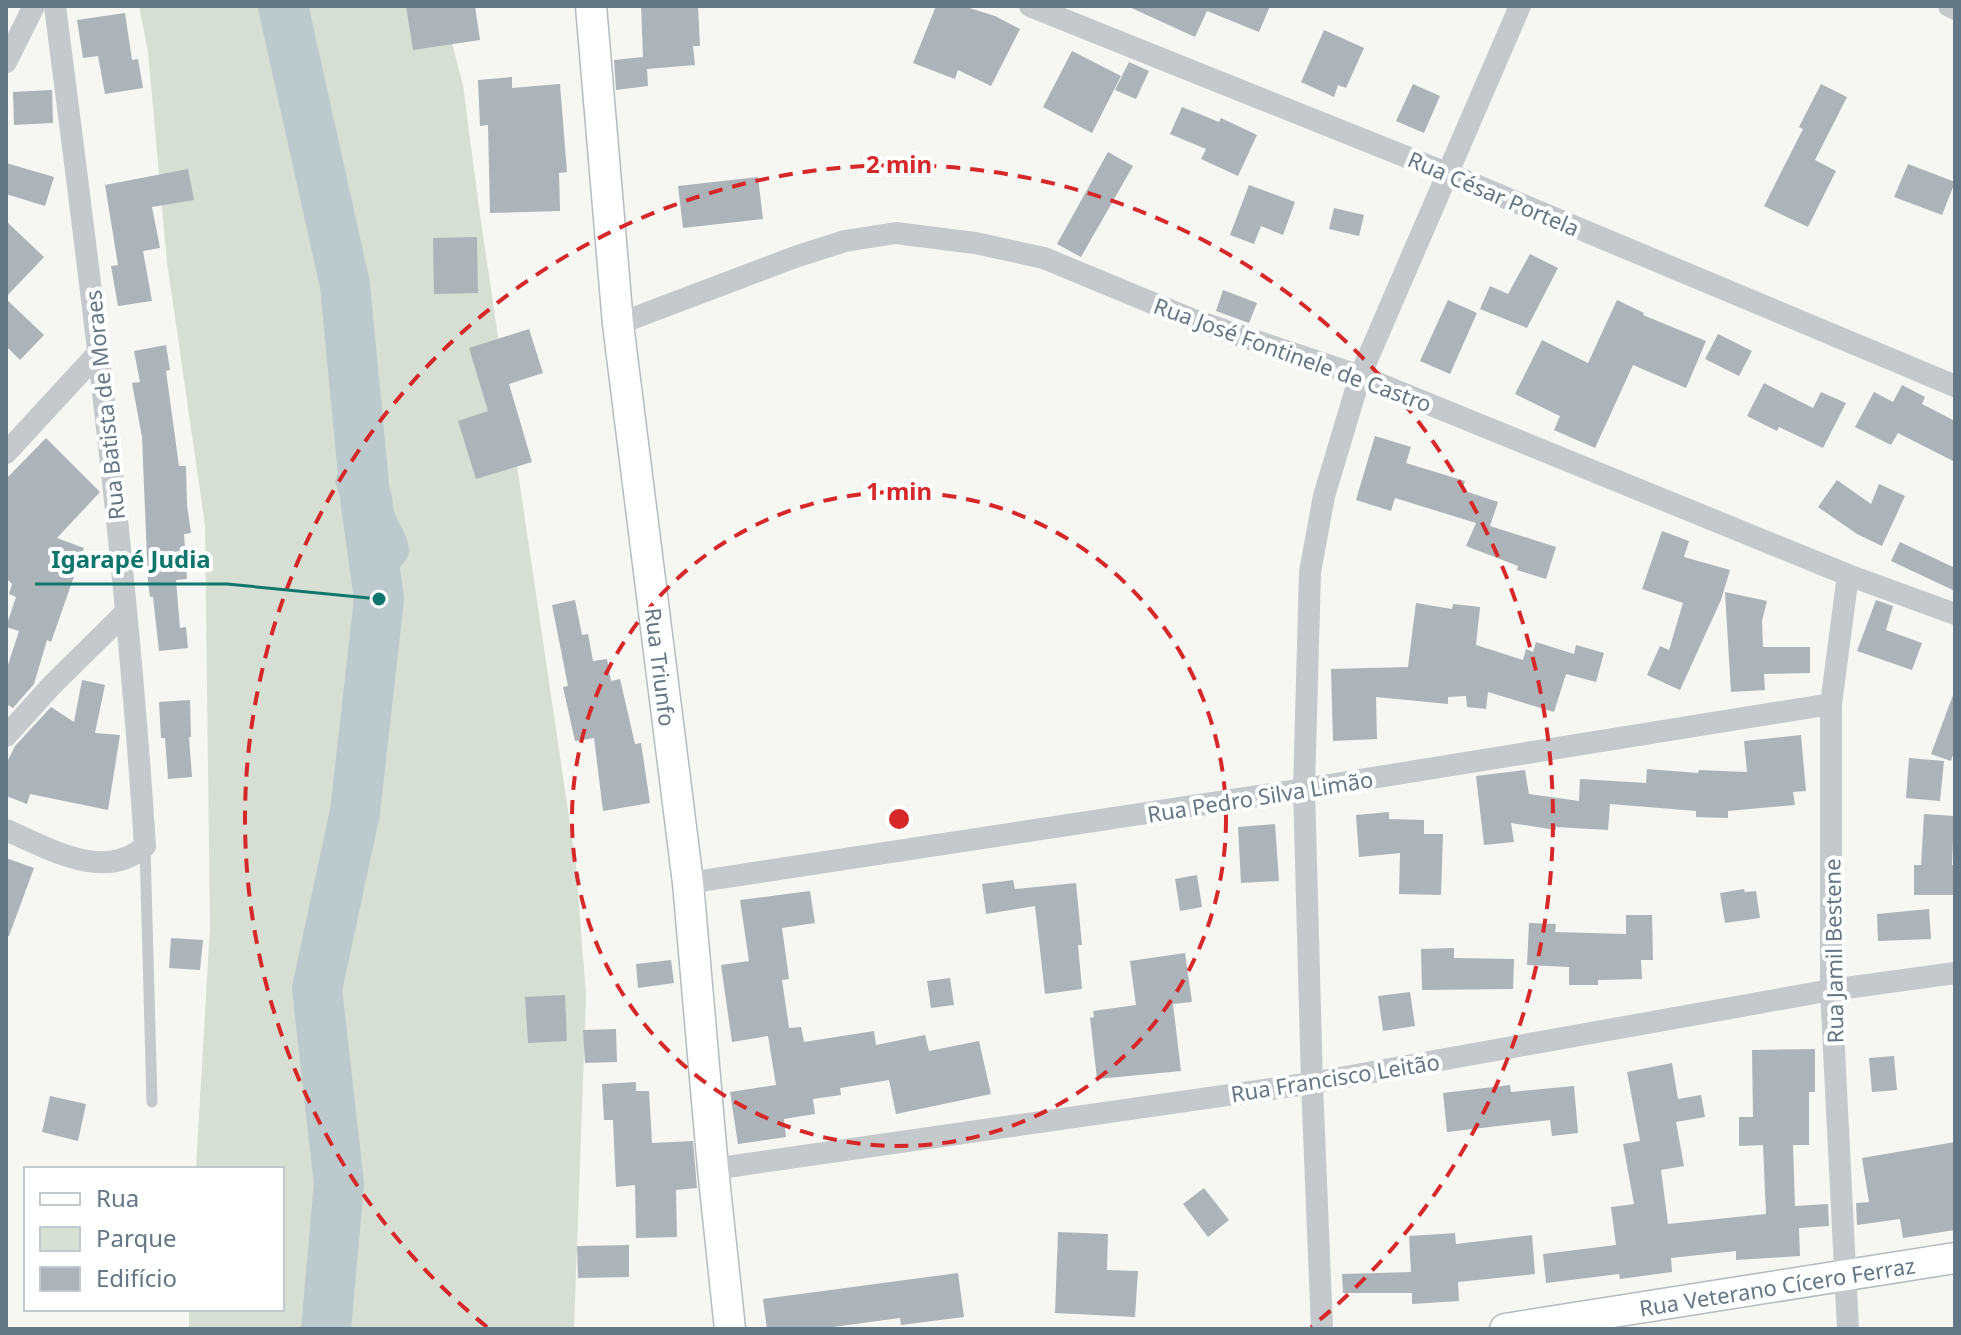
<svg xmlns="http://www.w3.org/2000/svg" width="1961" height="1335" font-family="'Noto Sans',sans-serif">
  <style>
    .green { fill: #d7ded3 }
    .water { fill: #bcc9cd }
    .lines { fill: none; stroke-linecap: round; stroke-linejoin: round }
    .river { stroke: #bcc9cd; stroke-width: 50 }
    .building { fill: #acb4b9 }
    .secondary-casing { stroke: #b5bbbf; stroke-width: 33 }
    .lane { stroke: #c5c9cc; stroke-width: 11 }
    .street { stroke: #c5c9cc; stroke-width: 22 }
    .secondary { stroke: #fff; stroke-width: 30 }
    .ring { fill: none; stroke: #d62828; stroke-width: 4; stroke-dasharray: 14 10 }
    .labels { text-anchor: middle; dominant-baseline: central; stroke-width: 8; stroke-linejoin: round; paint-order: stroke }
    .street-label { font-size: 22px; fill: #637785; stroke: #fff }
    .centre { fill: #d62828; stroke: #fff; stroke-width: 4 }
    .ring-label { font-size: 24px; text-anchor: middle; font-weight: bold; fill: #d62828; stroke: #fff; stroke-width: 8; stroke-linejoin: round; paint-order: stroke }
    .leader { fill: none; stroke: #0f766e; stroke-width: 3 }
    .callout-dot { fill: #0f766e; stroke: #fff; stroke-width: 3 }
    .callout-label { font-size: 24px; text-anchor: middle; font-weight: bold; fill: #0f766e; stroke: #fff; stroke-width: 8; stroke-linejoin: round; paint-order: stroke }
  </style>
  <rect width="100%" height="100%" fill="#f6f6f2"/>
  <path class="green" d="M139 6H442L463 85 479 208 576 865 586 996 574 1329H189V1309H282V1169H196L210 927 205 525 167 262 148 52Z"/>
  <path class="water" d="M362 393C377 410 358 428 365 451 370 467 385 478 391 493 393 498 392 505 394 511 402 534 422 551 396 570 386 578 374 579 361 578L356 570 354 535 335 482 349 432 345 405 353 395Z"/>
  <g class="lines">
    <path class="river" d="M283 6 345 285 366 505 379 599 355 812 317 989 339 1184 326 1329"/>
  </g>
  <path class="building" d="M406 6H475L480 40 413 50Z
    M641 6H698L700 46H693L695 65 647 69 648 86 616 90 614 60 643 57Z
    M936 6H963L995 16 1020 29 991 86 958 70 955 79 913 63Z
    M1127 6H1270L1259 32 1207 11 1195 37Z
    M125 13 132 60 138 59 143 88 105 94 98 56 83 58 77 20Z
    M1324 30 1364 48 1346 88 1338 85 1334 97 1301 82Z
    M1072 51 1121 76 1092 133 1043 107Z
    M1129 62 1149 71 1136 99 1115 90Z
    M512 77V88L560 84 567 172 559 173 560 211 490 213 488 125 480 126 478 80Z
    M1413 84 1440 96 1424 133 1396 121Z
    M1821 84 1847 97 1815 160 1836 171 1808 227 1764 206 1803 129 1799 127Z
    M52 90 53 123 14 125 13 92Z
    M1182 107 1219 122 1221 118 1257 135 1238 176 1201 159 1206 149 1170 134Z
    M1108 152 1133 166 1081 257 1057 244Z
    M6 163 54 177 45 206 6 194Z
    M1908 164 1955 182 1942 215 1894 197Z
    M188 169 194 200 152 207 160 248 143 251 152 301 118 306 111 266 118 265 105 185Z
    M758 177 763 219 683 228 678 186Z
    M1249 185 1295 202 1283 235 1261 226 1254 244 1230 235Z
    M1334 208 1364 215 1359 236 1329 229Z
    M6 221 44 257 6 297Z
    M477 237 478 293 434 294 433 238Z
    M1530 254 1558 268 1527 328 1480 309 1490 286 1508 294Z
    M1223 290 1257 303 1249 323 1216 311Z
    M6 299 44 335 20 360 6 346Z
    M1448 300 1477 313 1450 374 1420 361Z
    M1617 300 1644 313 1643 315 1706 341 1686 388 1633 365 1595 448 1554 430 1560 416 1515 394 1542 340 1588 363Z
    M529 329 543 373 509 384 532 462 476 479 458 421 488 411 469 348Z
    M1718 334 1752 351 1739 376 1705 359Z
    M166 345 170 370 166 371 179 466H186L187 505 191 533 184 534 187 579 176 580 180 628 186 627 188 648 159 651 153 597H150L148 582 142 437 132 383 140 382 134 351Z
    M1764 383 1813 408 1821 392 1846 403 1823 448 1779 427 1777 431 1747 416Z
    M1902 385 1925 397 1922 404 1955 421V462L1898 433 1891 445 1855 427 1874 392 1893 402Z
    M1375 436 1411 447 1406 463 1465 481 1462 490 1498 502 1490 526 1556 547 1546 579 1517 570 1518 566 1466 546 1476 523 1395 498 1391 511 1356 500Z
    M46 438 100 492 57 538 84 548 51 642 47 640 34 684 13 708 6 704V671L19 631 6 627 16 597 9 594 12 584 6 578V479Z
    M1837 480 1871 504 1879 484 1905 496 1882 546 1857 534 1818 507Z
    M1662 531 1689 541 1684 557 1730 570 1721 600 1680 690 1647 675 1660 646 1669 650 1683 603 1642 589Z
    M1900 542 1955 568V591L1891 561Z
    M1725 592 1767 601 1762 621 1763 647H1810V673L1764 674 1765 690 1731 692Z
    M575 600 582 635 588 634 593 661 607 659 611 681 620 679 635 744 641 743 650 803 603 811 594 738 575 741 563 687 568 686 552 605Z
    M1876 600 1893 606 1886 630 1922 643 1912 670 1857 651Z
    M1416 603 1452 609 1453 604 1480 607 1476 645 1523 660 1526 649 1533 652 1536 642 1574 654 1576 645 1604 653 1596 682 1566 674 1554 712 1488 692 1486 709 1467 707 1466 696 1448 697V704L1376 697 1377 739 1333 741 1331 669 1408 667Z
    M82 680 105 685 95 733 120 735 108 810 30 794 27 804 6 796V764L15 746 51 707 74 722Z
    M1953 695 1955 749 1951 761 1931 754Z
    M190 700 191 737H189L192 777 168 779 165 738H161L159 702Z
    M1801 735 1806 791 1793 792 1795 805 1728 811V818L1696 817V811L1610 804 1608 830 1556 827V830L1511 823 1514 842 1484 845 1476 776 1525 770 1529 794 1579 801 1580 779 1646 783 1647 769 1698 773 1699 770 1747 772 1744 741Z
    M1909 758 1944 761 1940 801 1906 798Z
    M1389 812V819L1424 820V834H1443L1441 895 1399 894 1400 853 1359 857 1356 815Z
    M1924 814 1954 816 1952 865H1955V895H1914V865H1921Z
    M1275 824 1279 881 1241 883 1238 827Z
    M6 858 34 868 9 936H6Z
    M1197 875 1202 907 1180 911 1175 879Z
    M1013 880 1015 889 1076 883 1082 945H1078L1082 989 1045 994 1035 906 986 914 982 884Z
    M1744 889 1745 892 1756 891 1760 918 1725 923 1720 893Z
    M810 891 815 923 782 928 789 979 782 980 789 1028 801 1027 804 1042 874 1031 876 1045 925 1035 929 1051 979 1041 991 1094 896 1114 889 1080 840 1088 841 1095 813 1099 815 1114 784 1119 786 1137 738 1144 730 1092 776 1085 768 1036 732 1042 721 965 749 961 740 900Z
    M1929 909 1931 939 1878 941 1877 914Z
    M1626 915H1652L1653 960H1641L1642 979 1598 980V985H1569V967L1527 965 1529 923 1556 924 1555 932 1626 934Z
    M171 938 203 940 200 970 169 968Z
    M1454 948V958L1514 959 1513 989 1422 990 1421 949Z
    M1185 953 1192 1002 1173 1004 1181 1071 1097 1079 1090 1018 1094 1017 1093 1011 1136 1005 1130 961Z
    M671 960 674 983 638 988 636 964Z
    M950 978 954 1005 931 1008 927 981Z
    M1410 992 1415 1026 1383 1031 1378 996Z
    M565 995 567 1041 528 1043 525 997Z
    M616 1029 617 1062 585 1063 583 1030Z
    M1815 1049V1092H1809V1145H1793L1795 1206 1828 1204 1829 1226 1799 1228 1800 1256 1736 1260V1251L1671 1258 1672 1272 1620 1279 1619 1274 1546 1283 1543 1254 1616 1245 1611 1207 1634 1204 1623 1144 1640 1141 1627 1072 1672 1063 1678 1099 1701 1095 1705 1117 1676 1122 1684 1166 1661 1170 1668 1224 1766 1214 1763 1145 1739 1146V1117H1753L1752 1050Z
    M1894 1056 1897 1090 1872 1092 1869 1058Z
    M636 1082V1091H649L652 1143 693 1141 697 1188 676 1190 677 1237 636 1238 635 1185 616 1187 613 1120H604L602 1084Z
    M1510 1085 1511 1092 1574 1086 1578 1133 1552 1136 1550 1120 1447 1132 1443 1093Z
    M50 1096 86 1104 78 1141 42 1132Z
    M1955 1142V1230L1903 1238 1900 1219 1857 1225 1856 1203 1869 1202 1862 1158Z
    M1204 1188 1229 1220 1208 1237 1183 1204Z
    M1058 1232 1108 1234 1107 1270 1138 1271 1135 1317 1055 1313Z
    M1455 1233 1456 1244 1532 1235 1535 1274 1458 1282 1459 1301 1412 1304V1293H1343L1342 1274 1411 1272 1409 1236Z
    M629 1245V1277L578 1278 577 1246Z
    M958 1273 964 1317 901 1325 900 1318 818 1329H767L763 1299Z"/>
  <g class="lines">
    <g class="secondary-casing">
      <path id="secondary" d="M591 6 618 324 688 883 713 1169 730 1329
        M1505 1329 1955 1258"/>
    </g>
    <path class="lane" d="M145 847 152 1102"/>
    <path class="street" d="M1030 6 1449 174 1955 386
      M1949 6 1955 9
      M6 62 34 6
      M618 324 795 257 845 241 896 233 975 243 1044 258 1191 319 1360 376 1848 575 1955 614
      M6 453 100 351
      M6 736 52 685 126 612
      M6 830C49 848 104 883 145 846 127 565 91 285 55 6
      M688 883 1304 789 1831 704
      M713 1169 1312 1083 1831 990 1955 973
      M1322 1329 1312 1083 1304 789 1310 572 1324 496 1360 376 1520 6
      M1848 1329 1831 990V704L1848 575"/>
    <use href="#secondary" class="secondary"/>
  </g>
  <g class="ring">
    <circle cx="899" cy="819" r="327"/>
    <path d="M487 1327A654 654 0 1 1 1311 1327"/>
  </g>
  <g class="labels">
    <g class="street-label">
      <text transform="translate(1494 193) rotate(23)">Rua César Portela</text>
      <text transform="translate(1293 354) rotate(20)">Rua José Fontinele de Castro</text>
      <text transform="translate(104 405) rotate(-96)">Rua Batista de Moraes</text>
      <text transform="translate(661 667) rotate(83)">Rua Triunfo</text>
      <text transform="translate(1260 796) rotate(-9)">Rua Pedro Silva Limão</text>
      <text transform="translate(1833 951) rotate(-91)">Rua Jamil Bestene</text>
      <text transform="translate(1335 1077) rotate(-9)">Rua Francisco Leitão</text>
      <text transform="translate(1777 1286) rotate(-9)">Rua Veterano Cícero Ferraz</text>
    </g>
  </g>
  <circle cx="899" cy="819" r="12" class="centre"/>
  <g class="ring-label">
    <text x="899" y="173">2 min</text>
    <text x="899" y="500">1 min</text>
  </g>
  <path class="leader" d="M379 599L227 584H35"/>
  <circle class="callout-dot" cx="379" cy="599" r="8"/>
  <g class="callout-label">
    <text x="131" y="568">Igarapé Judia</text>
  </g>
  <rect width="1961" height="1335" fill="none" stroke="#637785" stroke-width="16"/>
  <rect x="24" y="1167" width="260" height="144" fill="#ffffff" stroke="#c1c9ce" stroke-width="2"/>
  <rect x="40" y="1193" width="40" height="12" fill="#ffffff" stroke="#c1c9ce" stroke-width="2"/>
  <text x="96" y="1207" font-size="24" fill="#637785">Rua</text>
  <rect x="40" y="1227" width="40" height="24" fill="#d7ded3" stroke="#c1c9ce" stroke-width="2"/>
  <text x="96" y="1247" font-size="24" fill="#637785">Parque</text>
  <rect x="40" y="1267" width="40" height="24" fill="#acb4b9" stroke="#c1c9ce" stroke-width="2"/>
  <text x="96" y="1287" font-size="24" fill="#637785">Edifício</text>
</svg>
